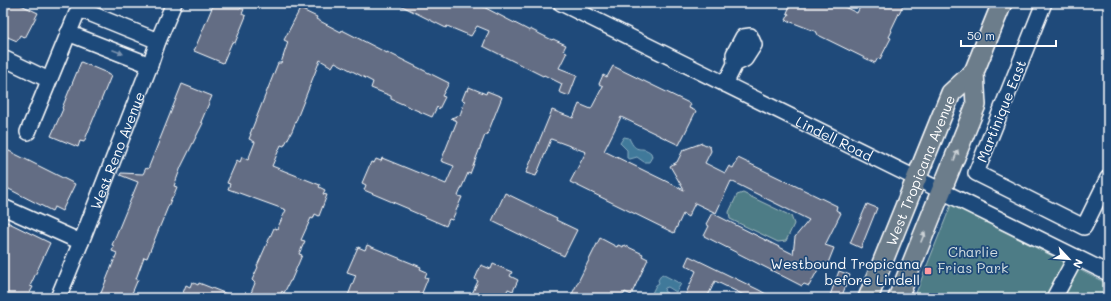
<svg xmlns="http://www.w3.org/2000/svg" width="1111" height="301" font-family="Mali,sans-serif">
  <style>
    .green { fill: #4e7c86; stroke: #a6bec2 }
    .water { fill: #40799a; stroke: #8cafc2 }
    .building { fill: #646d84; stroke: #fff }
    .lines { fill: none; stroke-linecap: round; stroke-linejoin: round }
    .minor-casing { stroke: #fff; stroke-width: 18 }
    .major-casing { stroke: #fff; stroke-width: 22 }
    .minor { stroke: #1f4a7a; stroke-width: 15 }
    .major { stroke: #6c7d8b; stroke-width: 19 }
    .oneway { fill: #7992af }
    .oneway2 { fill: #ccd2d6 }
    .poi-dot { fill: #ff9aa2; stroke: #1f4a7a; stroke-width: 1.5 }
    .labels { text-anchor: middle; dominant-baseline: central; stroke-width: 3.5; stroke-linejoin: round; paint-order: stroke }
    .street-label { font-size: 14px; fill: #fff; stroke: #1f4a7a }
    .park-label { font-size: 14px; fill: #d3dee1; stroke: #1f4a7a }
    .poi-label { font-size: 14px; fill: #fff; stroke: #1f4a7a; text-anchor: end }
  </style>
  <rect width="100%" height="100%" fill="#1f4a7a"/>
  <filter id="ink" filterUnits="userSpaceOnUse"><feTurbulence type="fractalNoise" baseFrequency=".025" numOctaves="2"/><feDisplacementMap in="SourceGraphic" scale="8" xChannelSelector="R" yChannelSelector="G"/><feConvolveMatrix kernelMatrix="1 2 1 2 8 2 1 2 1" color-interpolation-filters="sRGB"/></filter>
  <g filter="url(#ink)">
    <path class="green" d="M743 193 791 216 794 224 786 241 778 242 730 219 729 212 737 195Z
      M951 205 1108 284V298H914Z"/>
    <path class="water" d="M624 137 629 138C637 156 641 144 651 153L652 157 649 162H644L637 157 630 159 627 158V150L620 143Z
      M662 274 681 284 676 292 668 287 665 288 664 291 667 293V298H658L651 295 656 285 659 283 658 280Z"/>
    <path class="building" d="M3 3H17L38 13 25 38 20 35 17 41 3 35Z
      M214 3H243L240 9H244L242 14 246 16 235 43 232 42 223 63 194 51Z
      M396 3H476L530 31V29L552 40 553 39 566 45 563 51 567 52 559 68 577 75 569 96 559 92 562 84 544 75 543 76 483 46 489 31 477 26 471 36 447 26 446 28Z
      M791 3H836L857 13 862 3H904L891 30 892 31 889 37 891 38 880 59 878 58 875 63 816 34 817 32 786 20 789 14 787 13Z
      M300 9 317 17 316 19 341 32 342 30 387 53V52L449 83 442 96 445 97 439 109 437 107 432 117 391 99V96L371 88 373 82 335 62 332 67 320 60 292 131 284 146 281 145 272 166 320 185 319 187 325 190 323 194 327 195 319 216 315 214 313 219 311 218 301 240 305 241 299 254 302 255 291 281H290L284 293 282 291 279 298H249L255 283 252 280 258 267 257 266 274 228 277 229 286 210 228 189 230 184 227 183 237 160 240 162 242 157 248 160 255 142 249 139 251 134H250L278 63H281L288 42 284 40Z
      M81 62 107 73V74L111 76 84 142 80 141 78 147 51 136 63 109 62 108Z
      M613 66 691 104 689 108 696 111 679 145 621 117 604 151 684 190 670 166 677 162 683 150 702 143 710 147 711 151 705 163 725 173 729 166 733 168 738 158 837 206 836 210 841 213 825 245 834 248 826 268 820 266 809 286 804 284 802 286 704 236 709 226 706 224 712 213 793 254 795 237 809 220 731 181 716 213 695 203 688 217 683 214 674 233 570 182 586 152 551 139 536 176 526 173 552 110 573 118 579 104 591 109 603 86 599 84 603 75 607 77Z
      M182 84 212 96 201 122 203 123 181 167 174 186 177 187 173 197H172L147 258 144 257 136 279H138L130 298H99L117 253 112 251 114 246 112 245 138 182 120 175 121 173 143 174 146 168 148 169Z
      M469 87 486 94 487 91 502 97 487 135H485L470 174 468 173 458 196 462 197 452 220 449 219 446 226 409 210V209L364 190 366 185 362 183 371 162 374 163 376 159 381 161 382 158 446 184 454 166 441 161 457 121 451 118 460 115 465 101 462 100 466 90 468 91Z
      M3 148 75 184 62 211 54 207 52 211 3 186V183L7 175 3 174Z
      M505 193 557 218 556 220 577 230 564 256 492 221Z
      M867 204 877 208 861 248 850 243Z
      M3 220 50 243 30 286 33 287 27 298H3Z
      M600 238 617 247 618 245 623 247 624 245 643 254 642 256 648 259 631 295 625 292 622 298H570Z
      M367 245 421 267 420 269 427 272 425 277 428 278 420 298H347L356 275 347 272 358 247 365 250Z
      M689 256 759 290 773 298H750L715 281 707 298H684L696 271 685 265Z
      M493 264 512 272 510 276 518 280 513 291 508 289 504 298H470L478 281 475 279 481 265 491 269Z
      M839 271 850 275 841 298H829Z
      M192 282 198 285 199 283 237 298H181L186 285 190 287Z"/>
    <g class="lines">
      <g class="minor-casing">
        <g id="minor">
          <path id="s1" d="M561 3 1108 273"/>
          <path d="M1044 3 976 173 1084 227 1108 178"/>
          <path d="M79 9 158 41"/>
          <path d="M68 33 150 65"/>
          <path d="M3 58 49 80"/>
          <path d="M725 84 735 64 734 54 743 37 750 36 754 45 745 59 735 64"/>
          <path d="M28 132 81 3"/>
          <path d="M3 207 81 242"/>
          <path id="s2" d="M58 298 81 242 150 65 158 41 174 3"/>
          <path d="M1054 298 1076 257"/>
        </g>
      </g>
      <g class="major-casing">
        <g id="major">
          <path id="s3" d="M868 298 951 93 974 72"/>
          <path d="M898 298 976 105 974 72 1002 3"/>
        </g>
      </g>
      <use href="#minor" class="minor"/>
      <use href="#major" class="major"/>
    </g>
    <defs><path id="oneway-solid" d="M-6-.8H1V-3.2L6.5 0L1 3.2V.8H-6Z"/></defs>
    <use class="oneway" href="#oneway-solid" transform="translate(118 52) rotate(21)"/>
    <g class="oneway2">
      <use href="#oneway-solid" transform="translate(956 155) rotate(-69)"/>
      <use href="#oneway-solid" transform="translate(923 237) rotate(-68)"/>
    </g>
  </g>
  <rect class="poi-dot" x="924" y="267" width="8" height="8" rx="2"/>
  <g class="labels">
    <g class="street-label">
      <text transform="translate(1001 111) rotate(-68)">Martinique East</text>
      <text stroke="none"><textPath href="#s1" startOffset="305">Lindell Road</textPath></text>
      <text stroke="none"><textPath href="#s2" startOffset="159">West Reno Avenue</textPath></text>
      <text stroke="none"><textPath href="#s3" startOffset="138">West Tropicana Avenue</textPath></text>
    </g>
    <g class="park-label">
      <text x="973" y="251">Charlie<tspan x="973" dy="16">Frias Park</tspan></text>
    </g>
    <g class="poi-label">
      <text x="920" y="263">Westbound Tropicana<tspan x="920" dy="16">before Lindell</tspan></text>
    </g>
  </g>
  <rect width="1111" height="301" fill="none" stroke="#1f4a7a" stroke-width="16"/>
  <rect x="8" y="8" width="1095" height="285" fill="none" stroke="#fff" stroke-width="1.5" filter="url(#ink)"/>
  <g transform="translate(1069 259) rotate(116)" stroke="#1f4a7a" stroke-width="3" paint-order="stroke">
  <path d="M0-3L7 15L0 10L-7 15Z" fill="#ffffff"/>
  <text y="-6" font-size="11" font-weight="bold" text-anchor="middle" fill="#ffffff">N</text>
  </g>
  <path d="M961 40v6h95v-6" fill="none" stroke="#ffffff" stroke-width="2"/>
  <text x="967" y="40" font-size="12" fill="#ffffff" stroke="#1f4a7a" stroke-width="3" paint-order="stroke">50 m</text>
</svg>
